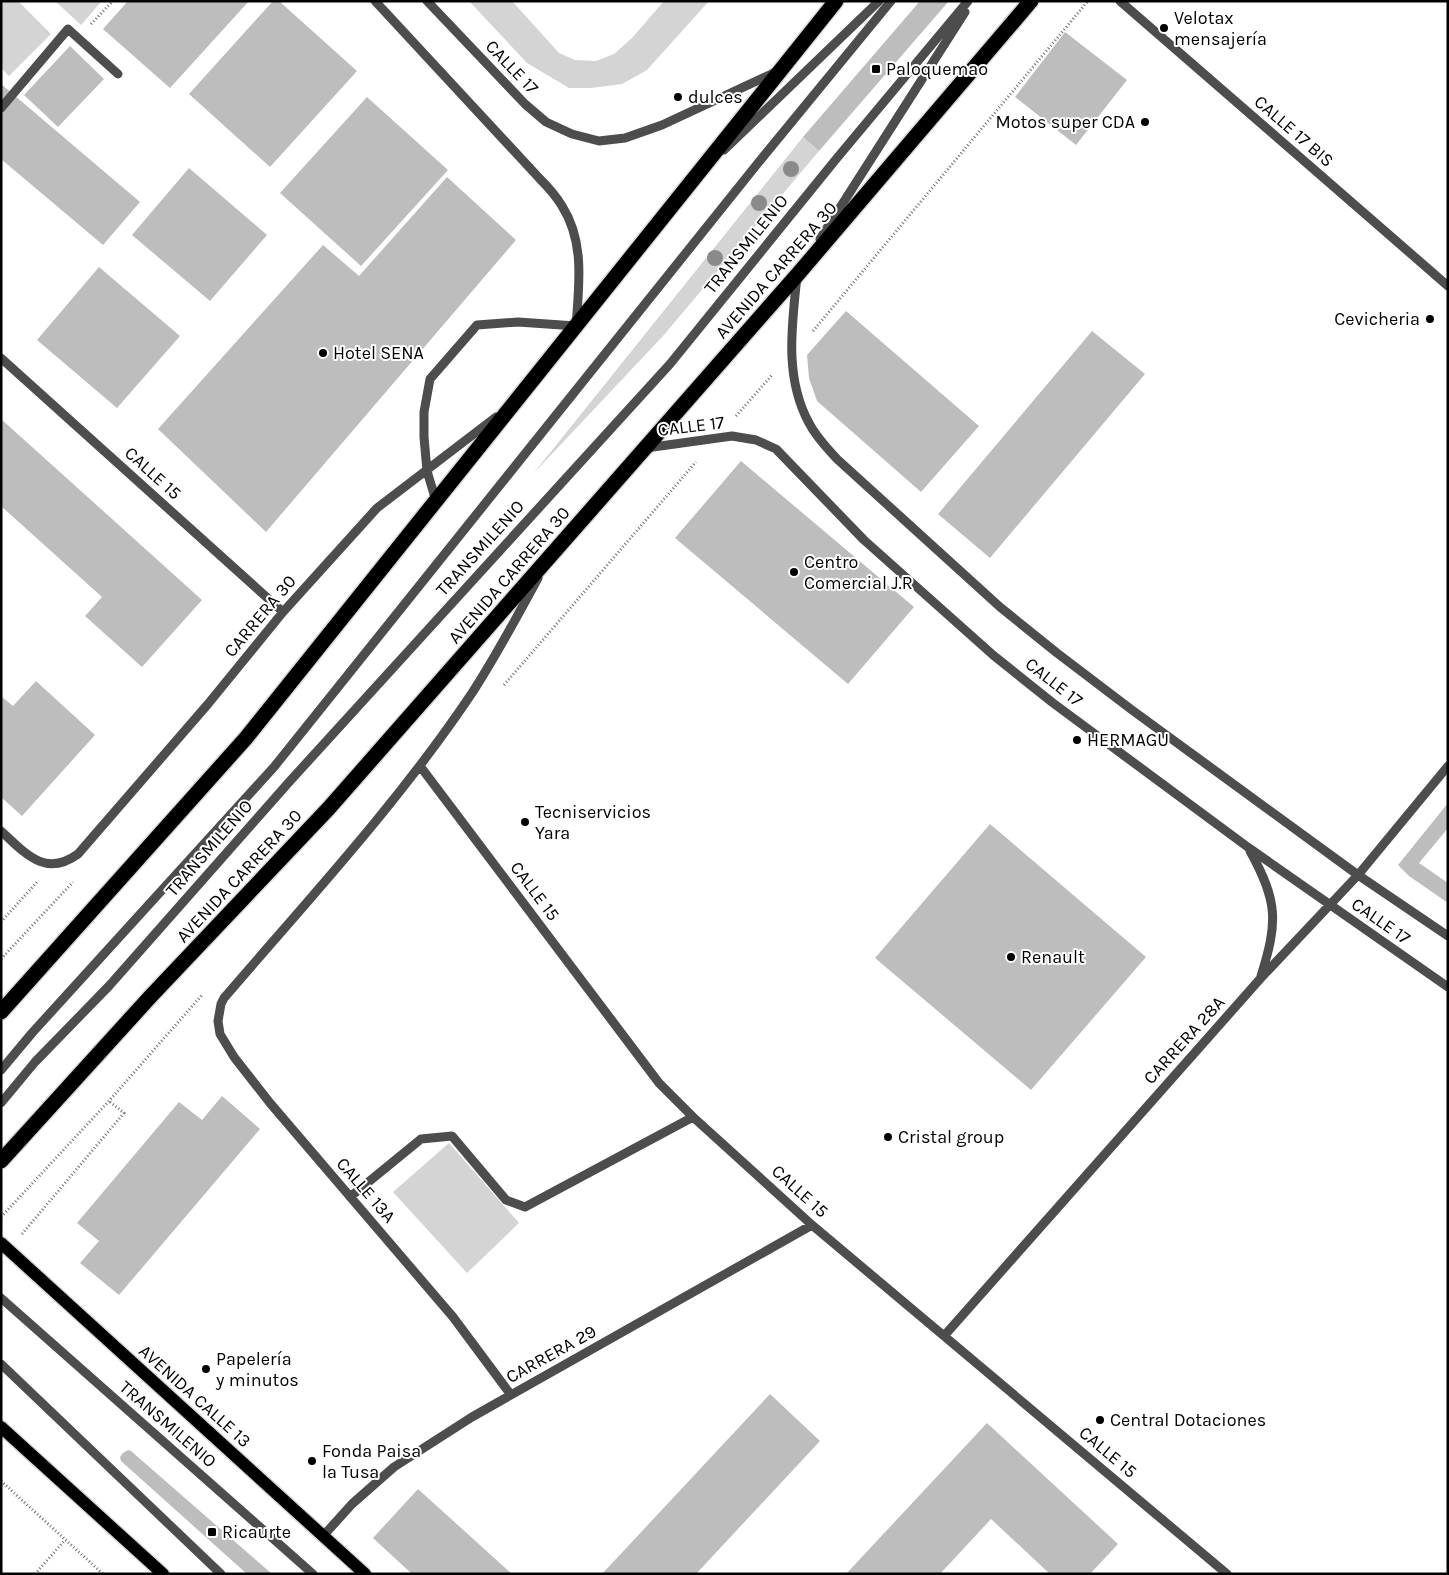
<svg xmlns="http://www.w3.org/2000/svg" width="1449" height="1575" font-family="Karla,sans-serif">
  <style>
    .green { fill: #d4d4d4 }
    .building { fill: #bdbdbd }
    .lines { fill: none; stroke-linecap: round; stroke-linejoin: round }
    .major-casing { stroke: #dbdbdb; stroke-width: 15 }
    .highway-casing { stroke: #dbdbdb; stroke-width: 18 }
    .path { stroke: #6f6f6f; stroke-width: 3; stroke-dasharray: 1 2.5; stroke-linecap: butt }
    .minor { stroke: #4d4d4d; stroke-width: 9 }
    .major { stroke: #000; stroke-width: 12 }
    .highway { stroke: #000; stroke-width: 15 }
    .tree { fill: #8a8a8a }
    .poi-dot { fill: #000; stroke: #fff; stroke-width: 2 }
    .labels { text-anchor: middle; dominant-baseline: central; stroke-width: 4; stroke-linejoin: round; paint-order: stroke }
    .poi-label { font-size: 18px; fill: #000; stroke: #fff; text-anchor: start }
    .street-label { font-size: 18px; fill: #000; stroke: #fff }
  </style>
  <rect width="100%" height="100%" fill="#fff"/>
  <path class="green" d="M1 1H18L51 34 9 76 1 68Z
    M55 1H102L81 25Z
    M469 1H512L559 53 575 60 596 61 614 54 632 38 664 1H709L647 70 622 84 591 88H569L527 63Z
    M803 137 819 151 663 336 533 474Z
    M449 1143 519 1223 467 1273 393 1192Z"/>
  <path class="building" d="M128 1H249L170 88 103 29Z
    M273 1H279L357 71 270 167 189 94Z
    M920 1H949L819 151 803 137Z
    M1065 32 1127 80 1076 145 1015 97Z
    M70 46 104 79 58 127 24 95Z
    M1 84 140 202 103 245 1 159Z
    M367 97 448 170 361 266 280 193Z
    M189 168 267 235 210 301 132 235Z
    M447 177 516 240 266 532 158 429 323 245 359 276Z
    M99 267 180 336 117 408 37 340Z
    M846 311 979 426 921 492 817 401 809 378 807 355Z
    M1092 331 1145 374 990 558 938 514Z
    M1 419 202 600 142 667 85 616 102 597 1 506Z
    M741 461 914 607 848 684 675 538Z
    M36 681 95 735 22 816 1 797V696L13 706Z
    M1448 803V828L1419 863 1448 883V903L1409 876 1398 865Z
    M990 824 1146 957 1031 1090 875 958Z
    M222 1096 260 1129 119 1295 80 1263 99 1241 77 1223 179 1102 202 1120Z
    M770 1394 820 1441 696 1574H602Z
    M987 1423 1118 1544 1090 1574H1050L991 1519 940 1574H846Z
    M128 1450 131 1451 272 1574H247L121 1461 120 1457 123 1453Z
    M418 1489 512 1574H412L373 1538Z"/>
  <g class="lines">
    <g class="major-casing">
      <path id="major" d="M1 1243 365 1574
        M1 1427 163 1574"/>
    </g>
    <g class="highway-casing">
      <path id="highway" d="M1 1012 246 738 836 1
        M1 1161 150 997 329 808 798 274 1031 1"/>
    </g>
    <path class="path" d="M91 24 113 1
      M813 331 1088 1
      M736 416 773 374
      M504 685 696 462
      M1 922 37 882
      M1 959 73 882
      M1 1217 109 1101 202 995
      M22 1234 124 1113 109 1101
      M1 1481 103 1574
      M35 1574 65 1540"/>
    <path class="minor" d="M375 1 540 179C548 187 556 196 562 206 585 242 579 285 576 326L518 322 477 325 430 379 424 412V437L427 471 436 501
      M427 1 525 104 546 122 572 134 599 141 625 138 662 125 776 72
      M1120 1 1448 286
      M1 108 68 29 118 74
      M724 150 879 1
      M820 239 965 12
      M797 276C792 325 784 377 809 423 816 437 827 448 837 459L1000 607 1057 653 1132 710 1358 875 1448 936
      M1 358 283 612
      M646 448 732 436 756 440 776 449 864 540 993 655 1053 703 1249 848 1448 987
      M420 766 659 1083 693 1117 812 1225 1227 1574
      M1 831C25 853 45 878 78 854L208 704 283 612 377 508 496 417
      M1250 851C1278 901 1278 922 1261 976
      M1 1070 32 1033 274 767 758 163 891 1
      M1 1103 35 1062 109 986 290 781 670 364 837 158 968 1
      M350 1197 421 1139 452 1136 506 1200 525 1207 693 1117
      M1 1298 313 1574
      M944 1336 1260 979 1358 875 1448 766
      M1 1364 221 1574
      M511 1395 453 1317 270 1103 234 1057 220 1034 218 1021 221 1004 224 998C309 899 399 802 472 693 496 656 517 617 538 578
      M324 1535 352 1504 394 1467 472 1417 812 1225"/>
    <use href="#major" class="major"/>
    <use href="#highway" class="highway"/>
  </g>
  <g class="tree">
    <circle cx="791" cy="169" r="8"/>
    <circle cx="759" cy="203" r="8"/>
    <circle cx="715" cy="258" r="8"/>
  </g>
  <g class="poi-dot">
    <circle cx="1164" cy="28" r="5"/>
    <rect x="871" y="64" width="10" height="10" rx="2.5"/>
    <circle cx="678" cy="97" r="5"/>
    <circle cx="1145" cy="122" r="5"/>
    <circle cx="1430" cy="319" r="5"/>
    <circle cx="323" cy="353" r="5"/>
    <circle cx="794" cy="572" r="5"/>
    <circle cx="1077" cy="740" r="5"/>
    <circle cx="525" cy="822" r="5"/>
    <circle cx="1011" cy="957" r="5"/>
    <circle cx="888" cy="1137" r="5"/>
    <circle cx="206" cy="1369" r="5"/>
    <circle cx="1100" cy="1420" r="5"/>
    <circle cx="312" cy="1461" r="5"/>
    <rect x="207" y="1527" width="10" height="10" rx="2.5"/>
  </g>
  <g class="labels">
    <g class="poi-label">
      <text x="1174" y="18">Velotax<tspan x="1174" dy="21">mensajería</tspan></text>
      <text x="886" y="69">Paloquemao</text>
      <text x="688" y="97">dulces</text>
      <text x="1135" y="122" text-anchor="end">Motos super CDA</text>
      <text x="1420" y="319" text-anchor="end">Cevicheria</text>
      <text x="333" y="353">Hotel SENA</text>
      <text x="804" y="562">Centro<tspan x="804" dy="21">Comercial J.R</tspan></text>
      <text x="1087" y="740">HERMAGU</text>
      <text x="535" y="812">Tecniservicios<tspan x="535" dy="21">Yara</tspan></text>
      <text x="1021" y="957">Renault</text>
      <text x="898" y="1137">Cristal group</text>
      <text x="216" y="1359">Papelería<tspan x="216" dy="21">y minutos</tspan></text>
      <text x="1110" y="1420">Central Dotaciones</text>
      <text x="322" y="1451">Fonda Paisa<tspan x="322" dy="21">la Tusa</tspan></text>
      <text x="222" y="1532">Ricaurte</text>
    </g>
    <g class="street-label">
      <text transform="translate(512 67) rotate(46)">CALLE 17</text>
      <text transform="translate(1294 131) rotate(41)">CALLE 17 BIS</text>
      <text transform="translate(746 244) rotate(-51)">TRANSMILENIO</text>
      <text transform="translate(776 270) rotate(-49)">AVENIDA CARRERA 30</text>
      <text transform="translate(691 426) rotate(-7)">CALLE 17</text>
      <text transform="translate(153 473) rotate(42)">CALLE 15</text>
      <text transform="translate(480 548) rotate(-48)">TRANSMILENIO</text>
      <text transform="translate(509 575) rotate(-49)">AVENIDA CARRERA 30</text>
      <text transform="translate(260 616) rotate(-50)">CARRERA 30</text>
      <text transform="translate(1054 682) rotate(38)">CALLE 17</text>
      <text transform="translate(209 848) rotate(-49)">TRANSMILENIO</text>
      <text transform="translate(239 876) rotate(-47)">AVENIDA CARRERA 30</text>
      <text transform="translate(535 891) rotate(53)">CALLE 15</text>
      <text transform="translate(1381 921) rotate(35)">CALLE 17</text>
      <text transform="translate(1184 1040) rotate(-48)">CARRERA 28A</text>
      <text transform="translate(366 1190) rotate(49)">CALLE 13A</text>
      <text transform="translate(800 1191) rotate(42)">CALLE 15</text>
      <text transform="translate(551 1354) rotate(-29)">CARRERA 29</text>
      <text transform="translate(195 1396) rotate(42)">AVENIDA CALLE 13</text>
      <text transform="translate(168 1424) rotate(41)">TRANSMILENIO</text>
      <text transform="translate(1108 1452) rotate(40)">CALLE 15</text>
    </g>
  </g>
  <rect width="1449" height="1575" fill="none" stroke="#000000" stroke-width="5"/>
</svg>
